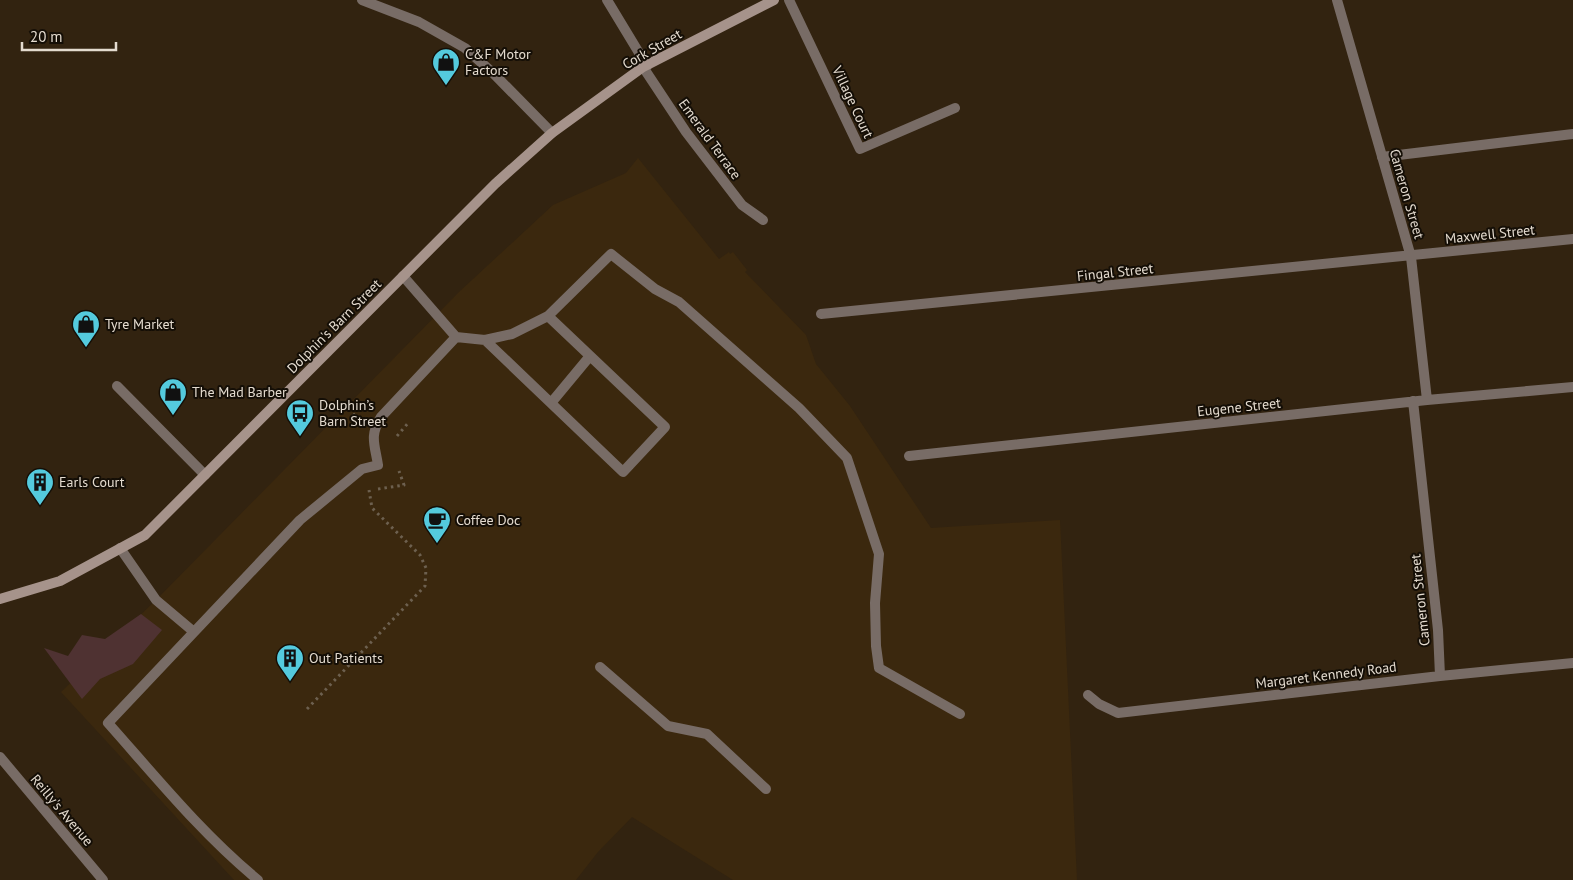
<svg xmlns="http://www.w3.org/2000/svg" width="1573" height="880" font-family="'PT Sans',sans-serif">
  <style>
    .built { fill: #3b280e }
    .green { fill: #4f3232 }
    .lines { fill: none; stroke-linecap: round; stroke-linejoin: round }
    .path { stroke: #6d604f; stroke-width: 3; stroke-dasharray: 2.5 4; stroke-linecap: butt }
    .lane { stroke: #786c66; stroke-width: 10 }
    .street { stroke: #786c66; stroke-width: 10 }
    .secondary { stroke: #a6938b; stroke-width: 10 }
    .labels { text-anchor: middle; dominant-baseline: central; stroke-width: 4; stroke-linejoin: round; paint-order: stroke }
    .street-label { font-size: 14px; fill: #e4dbcf; stroke: #140e06 }
    .poi-label { font-size: 14px; fill: #e4dbcf; stroke: #140e06; text-anchor: start }
  </style>
  <rect width="100%" height="100%" fill="#322310"/>
  <path class="built" d="M638 158 719 259 729 252 730 254 733 252 747 270 745 272 806 335 816 364 850 406 931 528 1060 520 1077 880H733L632 817 598 852 576 880H234L61 692 156 600 459 292 553 205 626 173Z"/>
  <path class="green" d="M141 614 162 630 133 664 100 679 82 699 44 648 68 656 82 635 105 639Z"/>
  <g class="lines">
    <path class="path" d="M353 422V416L358 411
      M397 436 409 422
      M378 489 404 485 399 471
      M307 709 425 586 426 568 420 555 372 508 369 490"/>
    <path class="lane" d="M607 0 647 66
      M789 0 860 149 955 108
      M1382 157 1573 134
      M403 276 456 337 485 340 512 334 548 316 611 254 655 289 679 302 799 408 847 458 879 554 875 603 876 646 879 668 960 714
      M485 340 623 472 665 427 548 316
      M117 386 205 475
      M551 403 590 356
      M120 548 156 600 194 632
      M600 667 668 726 707 734 766 789
      M258 880C202 834 156 777 108 723L300 520 362 469 378 465C375 445 369 436 381 417L456 337"/>
    <path class="street" d="M362 0 419 22 465 48 494 74 552 133
      M1337 0 1411 257 1427 400
      M643 67 686 132 742 205 763 220
      M821 314 1573 239
      M1413 401 1438 630 1440 676
      M909 456 1427 400 1573 387
      M1088 695 1099 704 1118 713 1440 676 1573 663
      M0 757 103 880"/>
    <path class="secondary" d="M0 599 60 581 145 535 495 184 552 133 643 67 774 0"/>
  </g>
  <defs>
    <g id="shop-pin" transform="scale(1.4375)"><path d="M0 17L-7.5 6A9.5 9.5 0 1 1 7.5 6Z" fill="#54cadd" stroke="#140e06"/><path d="M-5-2.5h2.3a2.7 3.5 0 0 1 5.4 0H5L5.5 6h-11ZM-1.5-2.5h3a1.5 2.3 0 0 0-3 0Z" fill="#111"/></g>
    <g id="bus-pin" transform="scale(1.4375)"><path d="M0 17L-7.5 6A9.5 9.5 0 1 1 7.5 6Z" fill="#54cadd" stroke="#140e06"/><path d="M-5-6H5V4H4V6H2V4H-2V6H-4V4H-5ZM-3.5-4V0h7V-4ZM-3.5 1.2v1.5H-2V1.2ZM2 1.2v1.5H3.5V1.2Z" fill="#111"/></g>
    <g id="building-pin" transform="scale(1.4375)"><path d="M0 17L-7.5 6A9.5 9.5 0 1 1 7.5 6Z" fill="#54cadd" stroke="#140e06"/><path d="M-4-6H4V6H1V3H-1V6H-4ZM-2.5-4.3h1.7v1.8h-1.7ZM.8-4.3h1.7v1.8H.8ZM-2.5-1h1.7V.8h-1.7ZM.8-1h1.7V.8H.8Z" fill="#111"/></g>
    <g id="cafe-pin" transform="scale(1.4375)"><path d="M0 17L-7.5 6A9.5 9.5 0 1 1 7.5 6Z" fill="#54cadd" stroke="#140e06"/><path d="M-5.5-4.5H6V0H3Q3 3.5 0 3.5H-2.5Q-5.5 3.5-5.5 0ZM3-3.2v2h1.7v-2ZM-6 4.5H4V6H-6Z" fill="#111"/></g>
  </defs>
  <g fill-rule="evenodd">
    <use href="#shop-pin" x="446" y="62"/>
    <use href="#shop-pin" x="86" y="324"/>
    <use href="#shop-pin" x="173" y="392"/>
    <use href="#bus-pin" x="300" y="413"/>
    <use href="#building-pin" x="40" y="482"/>
    <use href="#cafe-pin" x="437" y="520"/>
    <use href="#building-pin" x="290" y="658"/>
  </g>
  <g class="labels">
    <g class="street-label">
      <text transform="translate(652 49) rotate(-30)">Cork Street</text>
      <text transform="translate(853 102) rotate(65)">Village Court</text>
      <text transform="translate(710 139) rotate(54)">Emerald Terrace</text>
      <text transform="translate(1407 194) rotate(74)">Cameron Street</text>
      <text transform="translate(1490 234) rotate(-6)">Maxwell Street</text>
      <text transform="translate(1115 272) rotate(-6)">Fingal Street</text>
      <text transform="translate(334 326) rotate(-45)">Dolphin's Barn Street</text>
      <text transform="translate(1239 407) rotate(-6)">Eugene Street</text>
      <text transform="translate(1420 600) rotate(-96)">Cameron Street</text>
      <text transform="translate(1326 675) rotate(-7)">Margaret Kennedy Road</text>
      <text transform="translate(62 810) rotate(50)">Reilly's Avenue</text>
    </g>
    <g class="poi-label">
      <text x="465" y="54">C&amp;F Motor<tspan x="465" dy="16">Factors</tspan></text>
      <text x="105" y="324">Tyre Market</text>
      <text x="192" y="392">The Mad Barber</text>
      <text x="319" y="405">Dolphin’s<tspan x="319" dy="16">Barn Street</tspan></text>
      <text x="59" y="482">Earls Court</text>
      <text x="456" y="520">Coffee Doc</text>
      <text x="309" y="658">Out Patients</text>
    </g>
  </g>
  <path d="M22 42v8h94v-8" fill="none" stroke="#e4dbcf" stroke-width="2.5"/>
  <text x="30" y="42" font-size="15" fill="#e4dbcf" stroke="#140e06" stroke-width="4" paint-order="stroke">20 m</text>
</svg>
